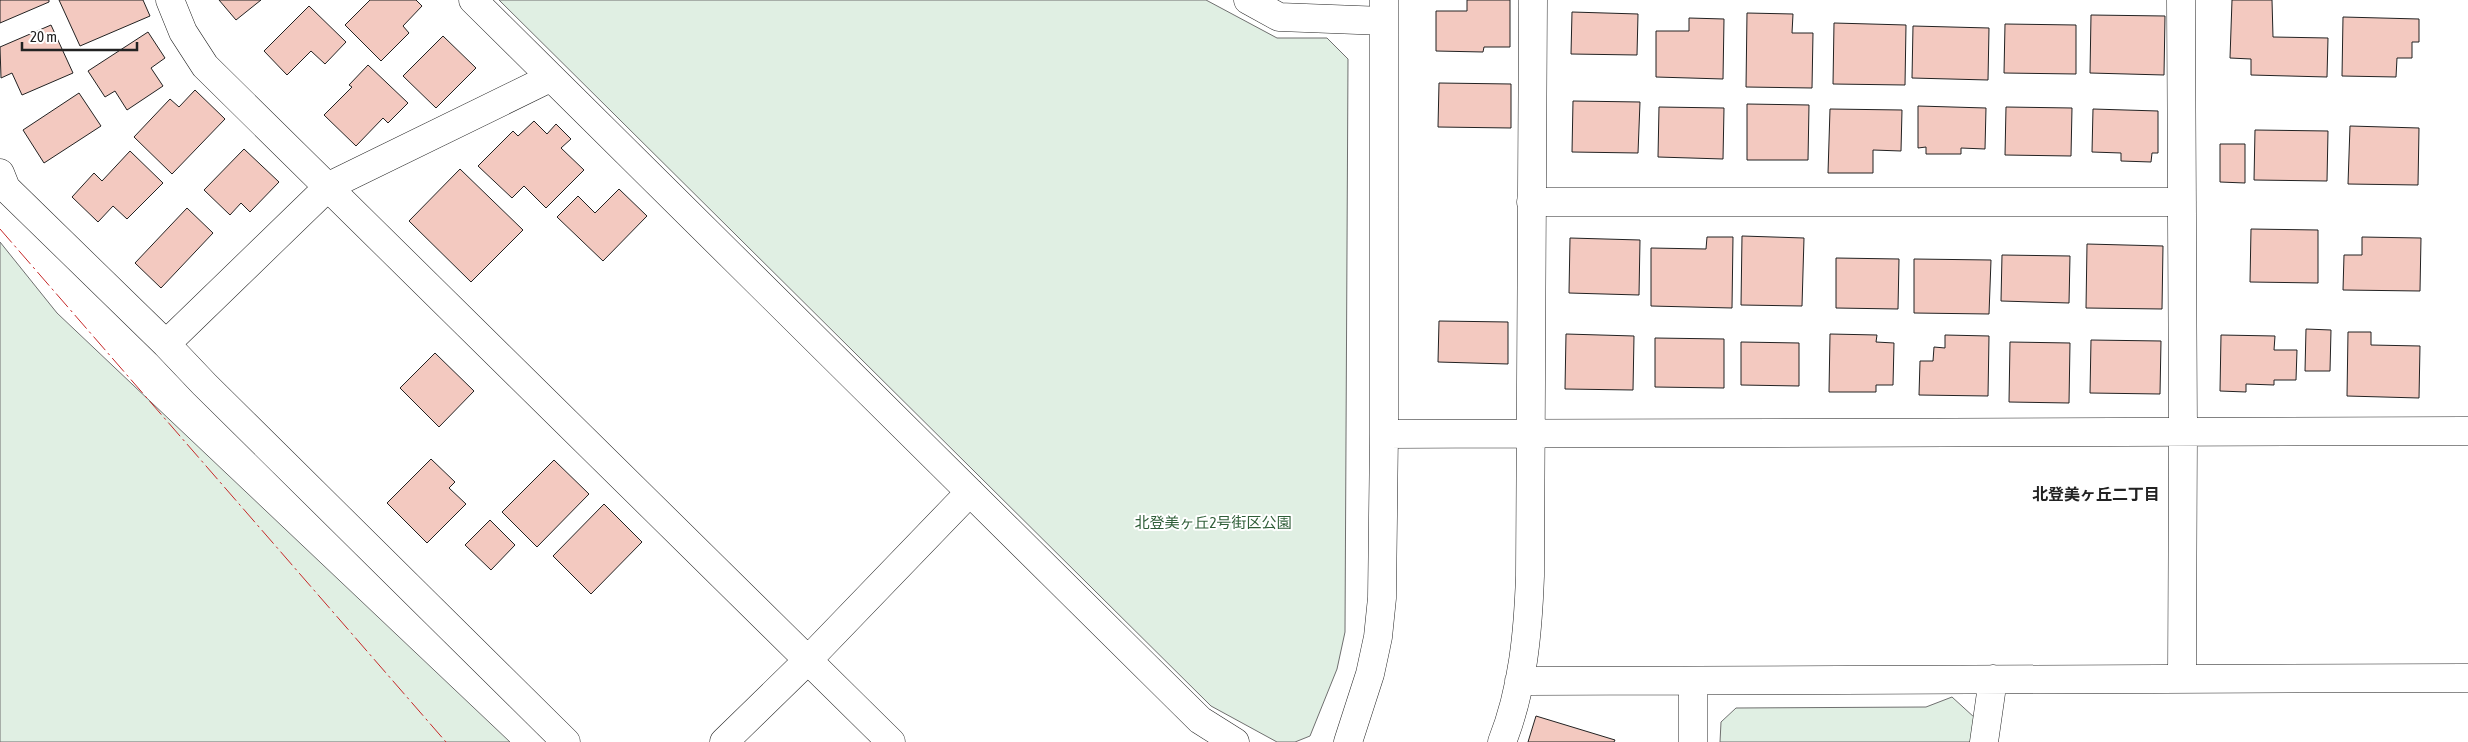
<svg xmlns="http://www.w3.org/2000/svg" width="2468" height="742" font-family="'Asap Condensed','Noto Sans JP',sans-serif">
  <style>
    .green { fill: #e0efe3; stroke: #6f6f6f }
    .building { fill: #f3c9c0; stroke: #222 }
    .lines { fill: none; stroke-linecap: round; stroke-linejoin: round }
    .street-casing { stroke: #222; stroke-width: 29 }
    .street { stroke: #fff; stroke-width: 28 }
    .power { stroke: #c62828; stroke-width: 1; stroke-dasharray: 18 4 2.5 4; stroke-linecap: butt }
    .labels { text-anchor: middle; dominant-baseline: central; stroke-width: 4; stroke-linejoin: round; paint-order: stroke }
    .park-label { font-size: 15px; fill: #2f5e38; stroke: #fff }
    .neighbourhood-label { font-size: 16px; font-weight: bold; fill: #222; stroke: #fff }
  </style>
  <rect width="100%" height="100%" fill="#fff"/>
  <path class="green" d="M499 0H1206L1277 38H1327L1348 59 1345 632 1337 669 1310 736 1295 742H1277L1211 706Z
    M0 242 57 313 510 742H0Z
    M1952 697 1975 718 1973 742H1720L1721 722 1736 708 1926 707Z"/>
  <path class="building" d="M0 0H49V2L0 23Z
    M59 0H143L150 16 80 46Z
    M219 0H261L236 20Z
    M370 0H416L422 6 403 26 409 33 381 61 345 25Z
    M1467 0H1510V47H1484L1483 52 1436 51V11H1467Z
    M2232 0H2272L2273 37 2328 38 2327 77 2251 75V59L2230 58Z
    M309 6 346 42 325 64 311 51 287 75 264 51Z
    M1572 12 1638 14 1637 55 1571 54Z
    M1747 13 1793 14 1792 33H1813L1812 88 1746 87Z
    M2091 15 2165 16 2164 75 2090 73Z
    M2343 17 2419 19V42H2412V58H2397L2396 77 2342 76Z
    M1689 18 1724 19 1723 79 1656 77V31H1689Z
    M1834 23 1906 25 1905 85 1833 84Z
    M2005 24 2076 25V74L2004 73Z
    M51 25 73 73 22 95 12 73 1 78 0 47Z
    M1913 26 1989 28 1988 80 1912 78Z
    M148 32 165 58 151 68 163 86 127 110 115 91 105 97 88 71Z
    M443 36 476 68 436 108 403 76Z
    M368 65 408 103 388 123 383 118 356 146 324 115 352 87 349 85Z
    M1439 83 1511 84V128L1438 127Z
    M195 90 225 119 172 174 134 137 170 99 179 107Z
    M79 93 101 126 44 163 23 130Z
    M1573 101 1640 102 1638 153 1572 152Z
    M1747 104 1809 105 1808 160H1747Z
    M1918 106 1986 108 1985 149 1961 148V154H1926V147L1918 148Z
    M1659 107 1724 108 1723 159 1658 157Z
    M2006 107 2072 108 2071 156 2005 155Z
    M1830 109 1902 110 1901 151 1873 150V173H1828Z
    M2093 109 2158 111V153H2152L2151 162 2121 161V153L2092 152Z
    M534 121 547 134 556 124 571 139 561 148 584 170 546 208 524 186 512 198 478 166 513 131 518 136Z
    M2350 126 2419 128 2418 185 2348 184Z
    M2255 130 2328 131 2327 181 2254 180Z
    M2220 144H2245V183L2220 182Z
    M244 149 279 182 250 212 241 203 230 215 204 190Z
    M130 151 163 183 127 219 113 206 98 222 72 197 94 173 102 181Z
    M460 169 523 230 471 282 409 221Z
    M619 189 647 216 603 261 557 217 578 196 595 213Z
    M187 208 213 233 161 288 135 263Z
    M2251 229 2318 230V283L2250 282Z
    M1742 236 1804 238 1802 306 1741 305Z
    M1707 237H1733L1732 308 1651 306V248L1706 249Z
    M2362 237 2421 238 2420 291 2343 290 2344 255H2362Z
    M1570 238 1640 240 1639 295 1569 293Z
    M2087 244 2163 246 2162 309 2086 308Z
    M2002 255 2070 256 2069 303 2001 301Z
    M1836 258 1899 259 1898 309 1836 308Z
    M1914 259 1991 260 1989 314 1914 313Z
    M1439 321 1508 322V364L1438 362Z
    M2306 329 2331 330 2330 371H2305Z
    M2348 332H2371V345L2420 346 2419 398 2347 396Z
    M1566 334 1634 336 1633 390 1565 389Z
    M1830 334 1877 335 1876 342 1894 343 1893 385H1876V392H1829Z
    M1945 335 1989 336 1988 396 1919 395 1920 361H1933L1934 347 1945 348Z
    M2221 335 2275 336 2274 350H2297L2296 380H2274V385L2246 384V392L2220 391Z
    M1655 338 1724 339V388L1655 387Z
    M2091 340 2161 341 2160 394 2090 393Z
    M1741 342 1799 343V386L1741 385Z
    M2010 342 2070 343 2069 403 2009 402Z
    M435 353 474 391 439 427 400 388Z
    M431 459 455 482 449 488 466 504 427 543 387 503Z
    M554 460 589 494 537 547 502 512Z
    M604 504 642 542 591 594 553 556Z
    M490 520 515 545 491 570 465 545Z
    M1536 716 1615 740 1614 742H1528Z"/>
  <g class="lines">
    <g class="street-casing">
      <path id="street" d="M170 0 183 32 205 66 891 742
        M473 0 1200 720 1235 742
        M1248 0 1279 17 1384 21
        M2181 0 2183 432 2182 678
        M0 173 6 188 166 344 204 384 566 742
        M1531 202H2182
        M166 344 329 186 550 78
        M1384 434 2468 431
        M1519 681 2468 678
        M1693 682V742
        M724 742 807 661 970 492
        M1348 742 1370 674 1378 637 1382 598 1384 434V0
        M1502 742C1523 689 1528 632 1530 576L1533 0
        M1984 742 1993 679"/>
    </g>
    <use href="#street" class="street"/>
    <path class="power" d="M0 229 446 742"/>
  </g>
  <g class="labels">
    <g class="park-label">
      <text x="1213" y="522">北登美ヶ丘2号街区公園</text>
    </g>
    <g class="neighbourhood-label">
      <text x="2096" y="494">北登美ヶ丘二丁目</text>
    </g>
  </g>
  <path d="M22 42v8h115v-8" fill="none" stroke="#222222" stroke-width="2.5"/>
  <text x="30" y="42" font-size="15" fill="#222222" stroke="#ffffff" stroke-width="4" paint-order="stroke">20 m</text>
</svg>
